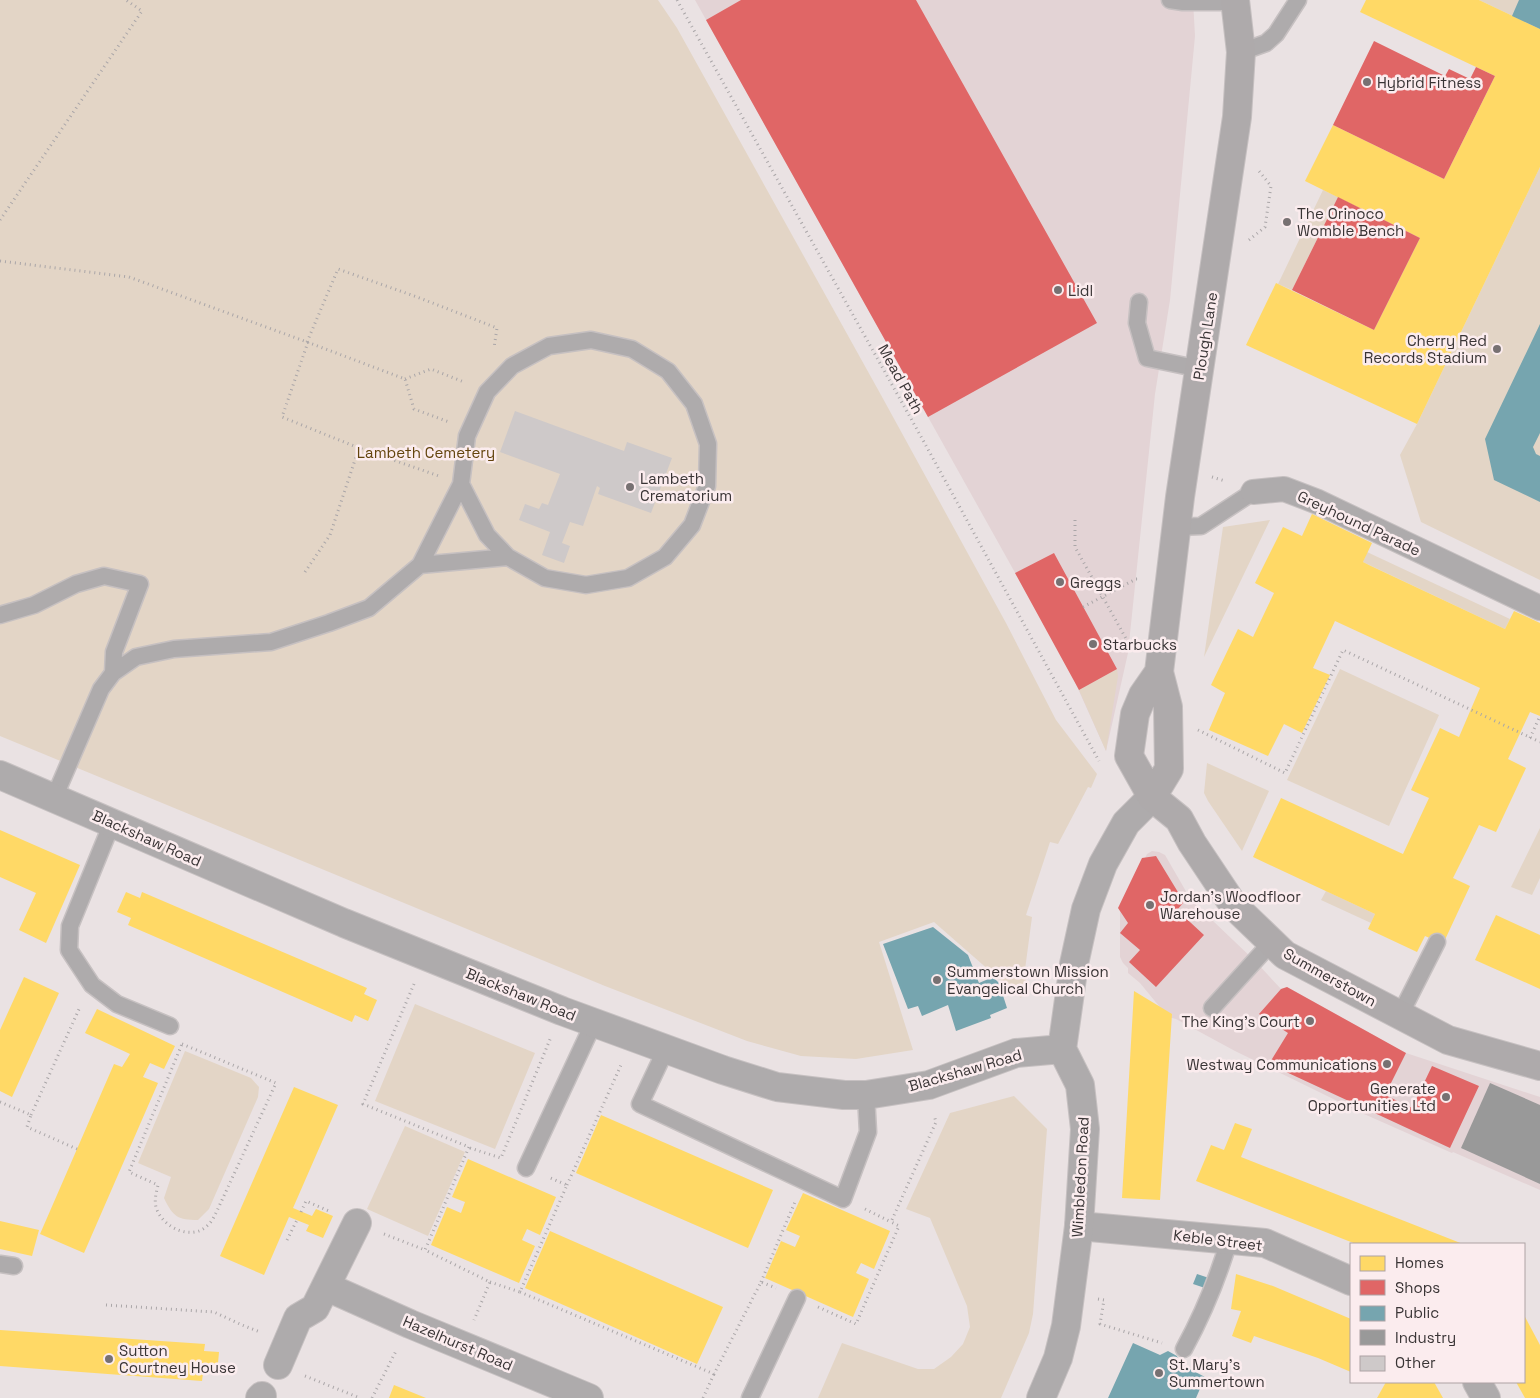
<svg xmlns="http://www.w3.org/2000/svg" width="1540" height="1398" font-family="'Space Grotesk',sans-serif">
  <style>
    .built { fill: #e3d3d5 }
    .green { fill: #e3d5c6 }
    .homes { fill: #ffd966 }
    .shops { fill: #e06666 }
    .public { fill: #76a5af }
    .industry { fill: #999 }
    .building { fill: #cec9c9 }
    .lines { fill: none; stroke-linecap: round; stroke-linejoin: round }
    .service-casing { stroke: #c6c0c1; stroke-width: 19 }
    .pedestrian-casing { stroke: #c6c0c1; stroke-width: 26 }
    .minor-casing { stroke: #c6c0c1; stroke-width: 30 }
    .tertiary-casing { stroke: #c6c0c1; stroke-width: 30 }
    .secondary-casing { stroke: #c6c0c1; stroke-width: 30 }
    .path { stroke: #aaa6a8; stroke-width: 3; stroke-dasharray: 1 4; stroke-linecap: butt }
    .service { stroke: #aeabac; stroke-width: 16 }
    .pedestrian { stroke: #aeabac; stroke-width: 24 }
    .minor { stroke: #aeabac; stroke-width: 28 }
    .tertiary { stroke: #aeabac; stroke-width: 28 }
    .secondary { stroke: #aeaaab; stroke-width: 28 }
    .poi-dot { fill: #777172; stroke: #fbecee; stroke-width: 2 }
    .labels { text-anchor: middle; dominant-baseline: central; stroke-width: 5; stroke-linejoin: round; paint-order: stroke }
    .poi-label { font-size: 15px; fill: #393435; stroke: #fbecee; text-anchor: start }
    .street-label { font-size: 15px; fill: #393435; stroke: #fbecee }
    .park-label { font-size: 15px; fill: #63440d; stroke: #fbecee }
  </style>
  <rect width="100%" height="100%" fill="#eae2e3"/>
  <path class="built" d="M695 0H1193L1195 36 1170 300 1155 394 1128 653 1106 751 1070 671Z
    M1152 851 1159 852 1165 855 1191 900 1255 961 1281 989 1287 987 1406 1053 1540 1097V1190L1453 1152 1452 1153 1364 1114 1235 1051 1176 1019 1168 1017 1140 983 1128 973V968L1123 963 1120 957V909L1147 854Z"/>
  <path class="green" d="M0 0H658L677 28 881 395 1006 623 1056 720 1097 774 1091 788 1088 787 1058 844 1050 842 1026 915 1032 917 1024 977 1026 980 1021 998 934 922 879 942 913 1050 856 1059 801 1056 747 1041 605 986 0 736Z
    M1479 0H1540V29Z
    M1540 167V580L1421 522 1400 455 1417 424Z
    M1323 190 1338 197 1292 290 1278 284Z
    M1270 520 1204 657 1223 527Z
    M1367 552 1510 619 1505 629 1363 562Z
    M1117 669 1118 676 1106 751 1079 690Z
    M1340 669 1439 715 1389 826 1287 780Z
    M1207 763 1269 791 1242 851 1208 801 1204 793Z
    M1540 828V878L1532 895 1511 887Z
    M1326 891 1375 914 1371 923 1321 900Z
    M415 1004 535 1053 495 1149 375 1101Z
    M185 1051 251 1078 259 1087 258 1097 209 1209 198 1220C178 1220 173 1217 164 1198L171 1177 138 1163Z
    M1014 1096 1047 1129 1033 1314 1029 1333 1001 1398H818L842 1343 918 1369H934L951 1357 963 1344 970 1327 967 1306 930 1218 906 1209 950 1113Z
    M405 1126 465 1152 428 1236 367 1209Z"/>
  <path class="homes" d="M1366 0H1479L1540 29V167L1417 424 1246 345 1276 283 1374 330 1420 238 1305 181 1333 125 1444 179 1495 76 1360 12Z
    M1312 514 1372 543 1363 562 1371 566 1505 629 1514 611 1540 623V716L1530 712 1508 759 1526 768 1496 832 1479 825 1468 848 1453 878 1470 886 1443 944 1425 936 1417 952 1368 929 1375 914 1253 857 1281 798 1403 854 1429 798 1411 790 1440 728 1459 737 1480 688 1335 621 1313 668 1330 675 1302 733 1284 724 1268 756 1209 730 1225 693 1211 685 1238 629 1253 637 1274 593 1255 583 1283 527 1302 536Z
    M0 830 80 865 46 943 19 930 36 893 0 877Z
    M126 892 140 898 142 892 367 988 364 994 377 1000 368 1021 355 1015 352 1022 128 925 131 918 117 912Z
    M1496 915 1540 935V989L1475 960Z
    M24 977 59 993 12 1097 0 1091V1030Z
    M1134 991 1172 1014 1160 1200 1122 1198Z
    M97 1009 175 1046 164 1069 150 1063 143 1077 158 1083 84 1253 40 1234 114 1064 122 1067 130 1054 85 1033Z
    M294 1087 338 1105 293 1208 312 1216 316 1209 333 1216 323 1238 306 1231 309 1225 289 1217 264 1275 220 1256Z
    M601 1115 773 1190 748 1248 576 1173Z
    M1235 1123 1252 1129 1241 1157 1463 1244H1356L1196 1181 1211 1145 1224 1150Z
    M468 1159 556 1197 540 1235 527 1229 522 1240 535 1246 519 1283 431 1245 447 1207 461 1213 465 1202 452 1197Z
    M803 1193 890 1231 874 1269 861 1263 856 1273 869 1279 853 1317 765 1278 781 1241 795 1247 800 1236 786 1230Z
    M0 1221 39 1230 32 1256 0 1249Z
    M550 1231 723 1307 697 1364 525 1288Z
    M1236 1274 1273 1286 1351 1319V1372L1318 1358 1254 1336 1251 1343 1232 1336 1241 1311 1231 1309Z
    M1524 1315 1540 1345V1398H1525L1516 1382H1524Z
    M0 1330 205 1344 204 1351 219 1352 217 1374 203 1373 202 1381 0 1366Z
    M1386 1382H1434L1443 1398H1377Z
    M394 1385 426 1398H389Z"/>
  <path class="shops" d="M741 0H916L1097 323 928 417 706 20Z
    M1374 41 1445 76 1449 69 1470 79 1476 67 1495 76 1444 179 1333 125Z
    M1338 197 1420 238 1374 330 1292 290Z
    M1054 553 1117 669 1079 690 1015 573Z
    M1156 856 1184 902 1177 910 1204 935 1156 987 1129 962 1140 950 1120 933 1128 923 1118 908 1142 858Z
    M1287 987 1406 1053 1385 1095 1412 1108 1432 1066 1479 1086 1450 1148 1269 1064 1288 1033 1259 1014 1281 989Z"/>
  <path class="public" d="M1519 0H1540V29L1512 16Z
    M1540 324V433L1533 447 1536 454 1540 456V502L1494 480 1485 439Z
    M933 927 968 955 979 983 993 977 999 983 1007 1008 990 1015 991 1018 956 1031 948 1005 922 1016 918 1006 908 1009 883 944Z
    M1197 1274 1209 1278 1205 1288 1193 1284Z
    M1133 1343 1160 1355 1168 1351 1177 1356 1180 1364 1205 1377 1196 1398H1108Z"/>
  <path class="industry" d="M1490 1083 1540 1105V1184L1461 1148Z"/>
  <path class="building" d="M515 411 624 451 627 442 672 458 651 513 598 494 600 488 597 486 583 526 570 522 562 543 570 546 564 563 542 555 550 532 519 520 525 504 539 509 542 503 548 505 560 474 500 452Z"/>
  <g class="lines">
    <g class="service-casing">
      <path id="service" d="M1170 0 1183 2H1235
        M1241 52 1266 43 1276 34 1298 0
        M1139 302 1137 323 1147 358 1200 369
        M591 340 632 349 668 371 694 404 708 444 707 486 692 525 665 557 628 578 586 585 545 578 508 557 487 535 461 484 467 436 487 392 512 366 549 346Z
        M1177 527 1201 526 1253 492
        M420 565 508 557
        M0 615 34 605 76 584 104 576 140 584 114 652 113 673
        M54 798 101 689 113 673 136 657 174 649 271 642 329 623 369 608 420 565 461 484
        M112 823 70 926 69 950 92 985 117 1004 170 1026
        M1212 1008 1271 943
        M1400 1015 1437 942
        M666 1049 640 1104 843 1199 868 1132 866 1095
        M526 1168 594 1022
        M0 1264 14 1266
        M1184 1349C1203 1314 1218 1278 1229 1240
        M750 1398 797 1298"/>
    </g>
    <g class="pedestrian-casing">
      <path id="pedestrian" d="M1253 492 1284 489 1318 502 1540 608"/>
    </g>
    <g class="minor-casing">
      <path id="minor" d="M1079 1226 1265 1243 1351 1281
        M327 1287 410 1324 589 1398
        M278 1365 298 1318 315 1308 357 1223
        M1477 1382 1486 1398
        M260 1398 262 1396"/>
    </g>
    <g class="tertiary-casing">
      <path id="tertiary" d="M0 775 344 923 562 1011 723 1070 777 1087 844 1095H866L929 1085 1016 1053 1062 1049
        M1041 1398 1058 1358 1066 1326 1079 1226 1085 1129 1080 1085 1062 1049 1074 964 1086 909 1103 864 1126 823 1152 797"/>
    </g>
    <g class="secondary-casing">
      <path id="secondary" d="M1159 672 1143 695 1135 714 1129 756 1152 797 1179 819 1192 843 1234 906 1285 955 1448 1040 1540 1066
        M1152 797 1169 769 1168 707 1159 672 1180 497 1237 117 1241 52 1235 0"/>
    </g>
    <path class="path" d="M677 0 924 442 1099 761
      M0 220 142 11 126 0
      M1249 240 1265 227 1271 186 1259 171
      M0 261 129 277 307 342 405 379 414 409 449 422
      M307 342 338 269 417 297 497 328 494 348
      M308 342 282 417 359 448 439 476
      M405 379 431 369 464 382
      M1212 477 1225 481
      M1075 520V547L1129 644 1133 646
      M305 572 330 535 359 448
      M1083 607 1136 579H1141
      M1198 730 1285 773 1343 650 1540 742
      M1530 738 1540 716
      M414 984 363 1104 469 1147 425 1250 490 1282 474 1320
      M182 1044 276 1083 216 1213C214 1217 211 1223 207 1226 192 1240 166 1229 158 1212 153 1203 156 1194 158 1185L129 1172Z
      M0 1102 31 1115 27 1127 77 1149
      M31 1115 80 1007
      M470 1148 501 1158 551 1037
      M567 1185 621 1065
      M865 1209 891 1222
      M301 1212 306 1201 329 1211
      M384 1234 425 1250
      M287 1240 297 1220
      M490 1282 520 1292 567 1185 548 1177
      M761 1282 795 1202
      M520 1292 714 1374 761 1282 776 1288
      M1098 1299 1104 1300 1100 1324 1162 1343
      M106 1305 214 1312 242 1325 260 1332
      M818 1307 856 1324 899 1226 891 1222 936 1122 934 1115
      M305 1376 360 1398
      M372 1398 396 1351
      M703 1398 714 1374"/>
    <use href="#service" class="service"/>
    <use href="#pedestrian" class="pedestrian"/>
    <use href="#minor" class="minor"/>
    <use href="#tertiary" class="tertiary"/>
    <use href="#secondary" class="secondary"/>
  </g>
  <g class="poi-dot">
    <circle cx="1367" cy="82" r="5"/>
    <circle cx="1287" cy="222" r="5"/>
    <circle cx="1058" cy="290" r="5"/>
    <circle cx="1497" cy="349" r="5"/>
    <circle cx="630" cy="487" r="5"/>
    <circle cx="1060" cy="582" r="5"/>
    <circle cx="1093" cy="644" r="5"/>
    <circle cx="1150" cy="905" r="5"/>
    <circle cx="937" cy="980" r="5"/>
    <circle cx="1310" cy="1021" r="5"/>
    <circle cx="1387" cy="1064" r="5"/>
    <circle cx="1446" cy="1097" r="5"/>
    <circle cx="109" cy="1359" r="5"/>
    <circle cx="1159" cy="1373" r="5"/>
  </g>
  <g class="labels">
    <g class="poi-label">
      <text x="1377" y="82">Hybrid Fitness</text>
      <text x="1297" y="213">The Orinoco<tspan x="1297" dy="17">Womble Bench</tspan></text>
      <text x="1068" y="290">Lidl</text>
      <text x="1487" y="340" text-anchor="end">Cherry Red<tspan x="1487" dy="17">Records Stadium</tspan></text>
      <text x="640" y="478">Lambeth<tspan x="640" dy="17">Crematorium</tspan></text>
      <text x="1070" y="582">Greggs</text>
      <text x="1103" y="644">Starbucks</text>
      <text x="1160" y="896">Jordan's Woodfloor<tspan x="1160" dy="17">Warehouse</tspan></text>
      <text x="947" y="971">Summerstown Mission<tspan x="947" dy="17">Evangelical Church</tspan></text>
      <text x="1300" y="1021" text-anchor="end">The King's Court</text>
      <text x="1377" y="1064" text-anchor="end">Westway Communications</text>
      <text x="1436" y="1088" text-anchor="end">Generate<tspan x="1436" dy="17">Opportunities Ltd</tspan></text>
      <text x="119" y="1350">Sutton<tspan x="119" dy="17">Courtney House</tspan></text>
      <text x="1169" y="1364">St. Mary's<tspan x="1169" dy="17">Summertown</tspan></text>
    </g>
    <g class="street-label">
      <text transform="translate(1205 336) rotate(-81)">Plough Lane</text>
      <text transform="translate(901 379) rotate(61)">Mead Path</text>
      <text transform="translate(1359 523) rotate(25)">Greyhound Parade</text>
      <text transform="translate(147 838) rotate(24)">Blackshaw Road</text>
      <text transform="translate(1330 977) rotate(29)">Summerstown</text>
      <text transform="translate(521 994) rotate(22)">Blackshaw Road</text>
      <text transform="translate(965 1070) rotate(-16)">Blackshaw Road</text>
      <text transform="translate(1080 1177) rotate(-87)">Wimbledon Road</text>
      <text transform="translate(1218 1240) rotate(7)">Keble Street</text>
      <text transform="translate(458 1343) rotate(23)">Hazelhurst Road</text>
    </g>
    <g class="park-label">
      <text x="426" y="452">Lambeth Cemetery</text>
    </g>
  </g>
  <rect x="1350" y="1243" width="175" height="140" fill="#fbecee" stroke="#ada2a4"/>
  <rect x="1360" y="1256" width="25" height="15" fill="#ffd966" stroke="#ada2a4"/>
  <text x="1395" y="1268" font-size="15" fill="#393435">Homes</text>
  <rect x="1360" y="1280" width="25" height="15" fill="#e06666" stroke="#ada2a4"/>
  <text x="1395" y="1293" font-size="15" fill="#393435">Shops</text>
  <rect x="1360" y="1306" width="25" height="15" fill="#76a5af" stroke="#ada2a4"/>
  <text x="1395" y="1318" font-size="15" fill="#393435">Public</text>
  <rect x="1360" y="1330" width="25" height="15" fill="#999999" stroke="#ada2a4"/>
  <text x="1395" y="1343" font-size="15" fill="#393435">Industry</text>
  <rect x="1360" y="1356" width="25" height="15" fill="#cec9c9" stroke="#ada2a4"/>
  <text x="1395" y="1368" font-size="15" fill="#393435">Other</text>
</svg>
